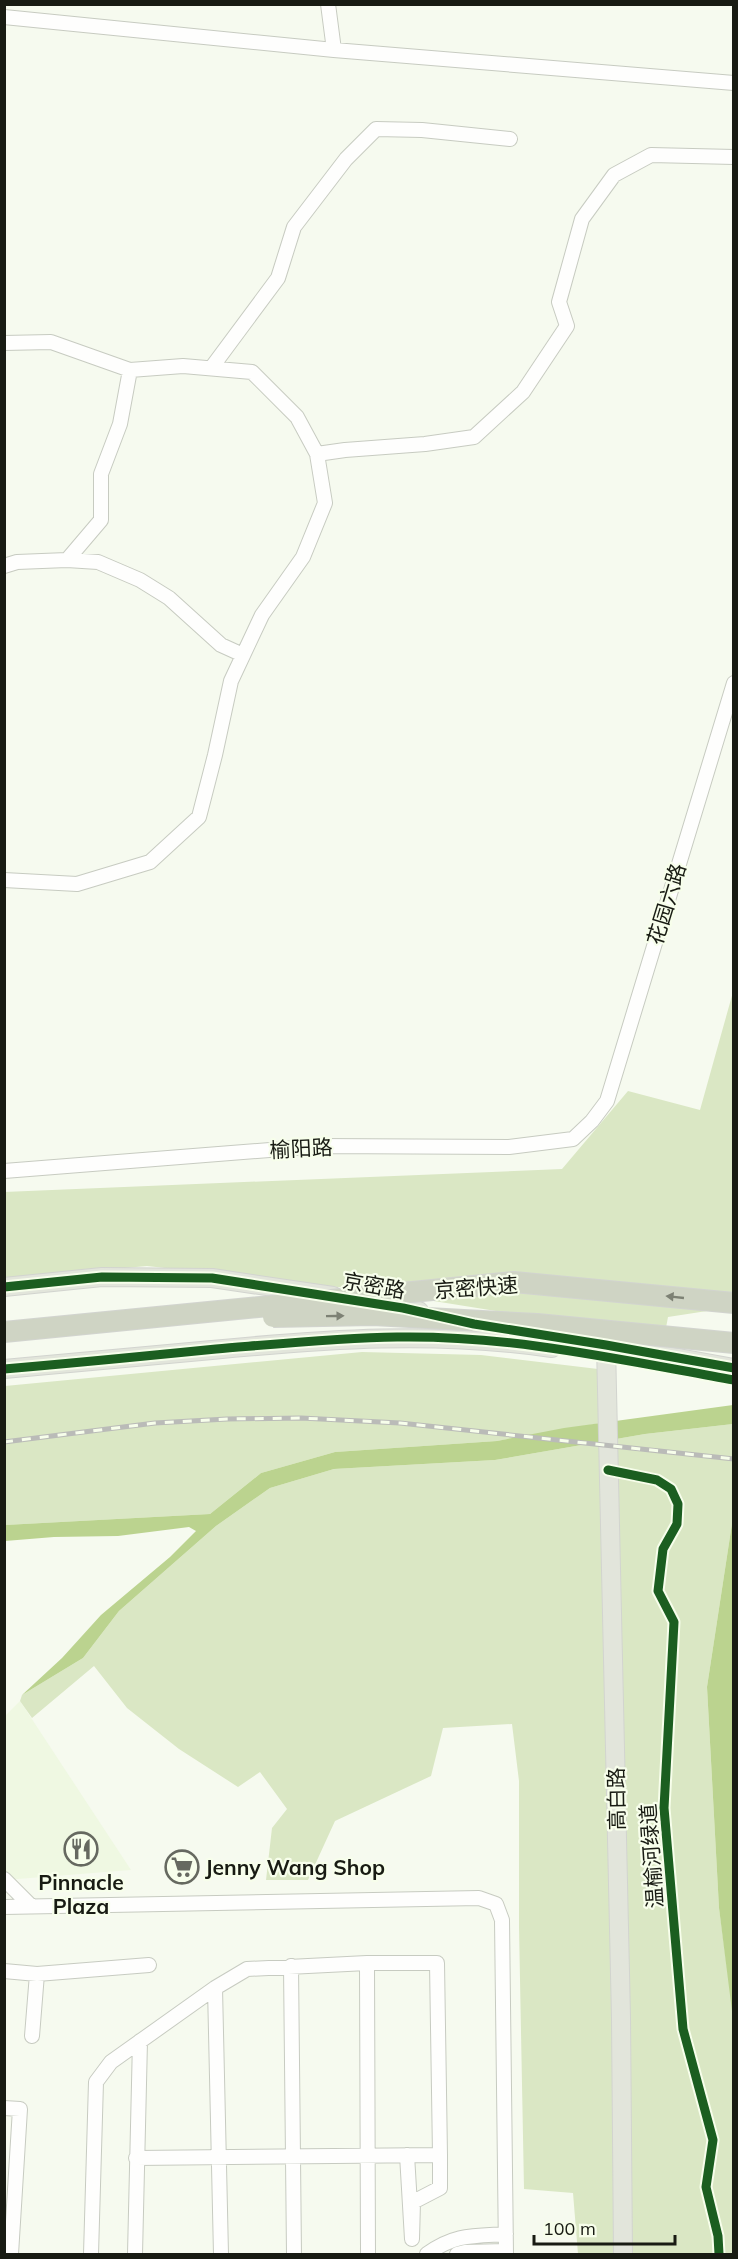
<svg xmlns="http://www.w3.org/2000/svg" width="738" height="2259" font-family="Mulish,'Noto Sans SC',sans-serif">
  <style>
    .built { fill: #eff8e2 }
    .green { fill: #dae7c4 }
    .water { fill: #bbd38f }
    .lines { fill: none; stroke-linecap: round; stroke-linejoin: round }
    .minor-casing { stroke: #c7cbc1; stroke-width: 16 }
    .major-casing { stroke: #d2d4cf; stroke-width: 20 }
    .minor { stroke: #fefefd; stroke-width: 14 }
    .major { stroke: #e2e5db; stroke-width: 18 }
    .rail-casing { stroke: #babbb8; stroke-width: 5 }
    .rail { stroke: #f7feeb; stroke-width: 3; stroke-dasharray: 9; stroke-linecap: butt }
    .highway-bridge-casing { stroke: #d2d4cf; stroke-width: 22; stroke-linecap: butt }
    .highway-bridge { stroke: #cfd4c4; stroke-width: 20 }
    .cycleway-casing { stroke: #f7feeb; stroke-width: 13 }
    .cycleway { stroke: #1b5e20; stroke-width: 9 }
    .oneway { fill: #7d8174 }
    .labels { text-anchor: middle; dominant-baseline: central; stroke-width: 4.5; stroke-linejoin: round; paint-order: stroke }
    .street-label { font-size: 21px; fill: #181b13; stroke: #f7feeb }
    .poi-label { font-size: 21px; font-weight: bold; fill: #181b13; stroke: #f7feeb; text-anchor: start }
  </style>
  <rect width="100%" height="100%" fill="#f6faef"/>
  <path class="built" d="M20 1701 131 1870 5 1880 4 1717Z"/>
  <path class="green" d="M733 992V1307L668 1317 665 1333 540 1318 365 1290 147 1266 5 1279 4 1192 562 1169 628 1091 700 1110Z
    M362 1352 481 1355 598 1369 601 1423 497 1441 335 1452 261 1473 210 1514 5 1525V1386Z
    M733 1424V1517L707 1687 719 1908 734 2019 733 2254H578L573 2193 524 2189 519 1927V1781L512 1724 443 1728 431 1776 335 1821 308 1880H266L272 1828 287 1809 260 1772 238 1787 179 1749 127 1708 94 1666 32 1718 20 1701 22 1695 83 1658 119 1611 216 1526 270 1488 334 1469 495 1460 645 1434Z"/>
  <path class="water" d="M733 1405V1424L645 1434 495 1460 334 1469 270 1488 216 1526 119 1611 83 1658 22 1695 62 1658 101 1615 170 1557 196 1531 189 1527 118 1536 54 1537 5 1541V1525L210 1514 261 1473 335 1452 497 1441 564 1428Z
    M733 1517V2019L719 1908 707 1687Z"/>
  <g class="lines">
    <g class="minor-casing">
      <path id="minor" d="M328 4 334 50
        M4 17 334 50 734 83
        M4 343 51 342 130 370 183 366 252 372 297 417 317 454 325 503 303 557 262 615 231 681 215 755 199 817 150 862 77 884 4 880
        M212 367 278 278 294 227 346 159 376 129 422 130 510 139
        M317 454 345 450 425 444 474 437 523 392 567 326 559 302 582 219 614 175 651 155 734 157
        M67 560 98 562 140 580 169 598 221 645 243 655
        M4 566 17 562 67 560 101 520V474L120 424 130 370
        M4 1171 320 1146 509 1147 573 1139 592 1121 607 1101 734 683
        M4 1879 31 1906
        M4 1907 479 1898 496 1904 502 1920 506 2254
        M367 1963 368 2254
        M291 1966 294 2254
        M4 1971 37 1974 149 1965
        M215 1988 221 2254
        M32 2036 37 1974
        M4 2108 20 2109 11 2254
        M407 2155 412 2239 413 2202 440 2188V2155
        M91 2254 96 2082 111 2062 215 1988 247 1969 367 1963H437L440 2155 136 2158
        M135 2254 140 2041
        M427 2254C455 2234 473 2236 506 2234
        M457 2254 465 2252 506 2251"/>
    </g>
    <g class="major-casing">
      <path id="major" d="M4 1287 102 1277 212 1278 333 1296
        M361 1301 419 1311
        M517 1331 606 1345 734 1368
        M606 1345 621 2018 623 2254
        M4 1369C74 1363 143 1356 212 1350 326 1339 437 1331 552 1348"/>
    </g>
    <use href="#minor" class="minor"/>
    <use href="#major" class="major"/>
    <g class="rail-casing">
      <path id="rail" d="M4 1442 155 1423 227 1419 301 1418 400 1423 734 1459"/>
    </g>
    <use href="#rail" class="rail"/>
    <g class="highway-bridge-casing">
      <path id="highway-bridge" d="M273 1317 373 1315 537 1324 734 1343
        M4 1332 514 1282 734 1303"/>
    </g>
    <use href="#highway-bridge" class="highway-bridge"/>
    <g class="cycleway-casing">
      <path id="cycleway" d="M4 1287 102 1277 212 1278 403 1308 474 1324 606 1345 734 1368
        M4 1369C75 1363 146 1356 216 1349 277 1344 337 1338 397 1337 511 1335 622 1360 734 1380
        M608 1470 657 1480 671 1489 678 1504 677 1524 663 1549 658 1591 674 1622 664 1808 683 2029 713 2140 706 2187 718 2236 719 2254"/>
    </g>
    <use href="#cycleway" class="cycleway"/>
  </g>
  <defs><path id="oneway-solid" d="M-6-.8H1V-3.2L6.5 0L1 3.2V.8H-6Z" transform="scale(1.5)"/></defs>
  <g class="oneway">
    <use href="#oneway-solid" transform="translate(675 1297) rotate(-174)"/>
    <use href="#oneway-solid" transform="translate(335 1316) rotate(-1)"/>
  </g>
  <defs>
    <g id="restaurant-ring" transform="scale(1.725)"><circle r="9.5" fill="#f7feeb" stroke="#666960" stroke-width="1.5"/><path d="M-5-6h1v4h1v-4h1v4h1v-4h1v5L-1.5 .5V6h-2V.5L-5-1ZM5-6V6H3V1.5H1.5Q1.5-4 5-6Z" fill="#666960"/></g>
    <g id="supermarket-ring" transform="scale(1.725)"><circle r="9.5" fill="#f7feeb" stroke="#666960" stroke-width="1.5"/><path d="M-6-5.5h2.5l.6 2H6L4.5 2H-2.5L-4.4-4H-6ZM-1.5 3.2a1.3 1.3 0 1 0 .1 0ZM3 3.2a1.3 1.3 0 1 0 .1 0Z" fill="#666960"/></g>
  </defs>
  <g fill-rule="evenodd">
    <use href="#restaurant-ring" x="81" y="1849"/>
    <use href="#supermarket-ring" x="182" y="1867"/>
  </g>
  <g class="labels">
    <g class="street-label">
      <text transform="translate(666 904) rotate(-73)">花园六路</text>
      <text transform="translate(301 1148) rotate(-3)">榆阳路</text>
      <text transform="translate(374 1285) rotate(10)">京密路</text>
      <text transform="translate(476 1287) rotate(-4)">京密快速</text>
      <text transform="translate(616 1799) rotate(-91)">高白路</text>
      <text transform="translate(651 1856) rotate(-94)">温榆河绿道</text>
    </g>
    <g class="poi-label">
      <text x="205" y="1867">Jenny Wang Shop</text>
      <text x="81" y="1882" text-anchor="middle">Pinnacle<tspan x="81" dy="24">Plaza</tspan></text>
    </g>
  </g>
  <rect width="738" height="2259" fill="none" stroke="#181b13" stroke-width="12"/>
  <path d="M534 2235v9h141v-9" fill="none" stroke="#181b13" stroke-width="3"/>
  <text x="543" y="2235" font-size="18" fill="#181b13" stroke="#f7feeb" stroke-width="4.5" paint-order="stroke">100 m</text>
</svg>
